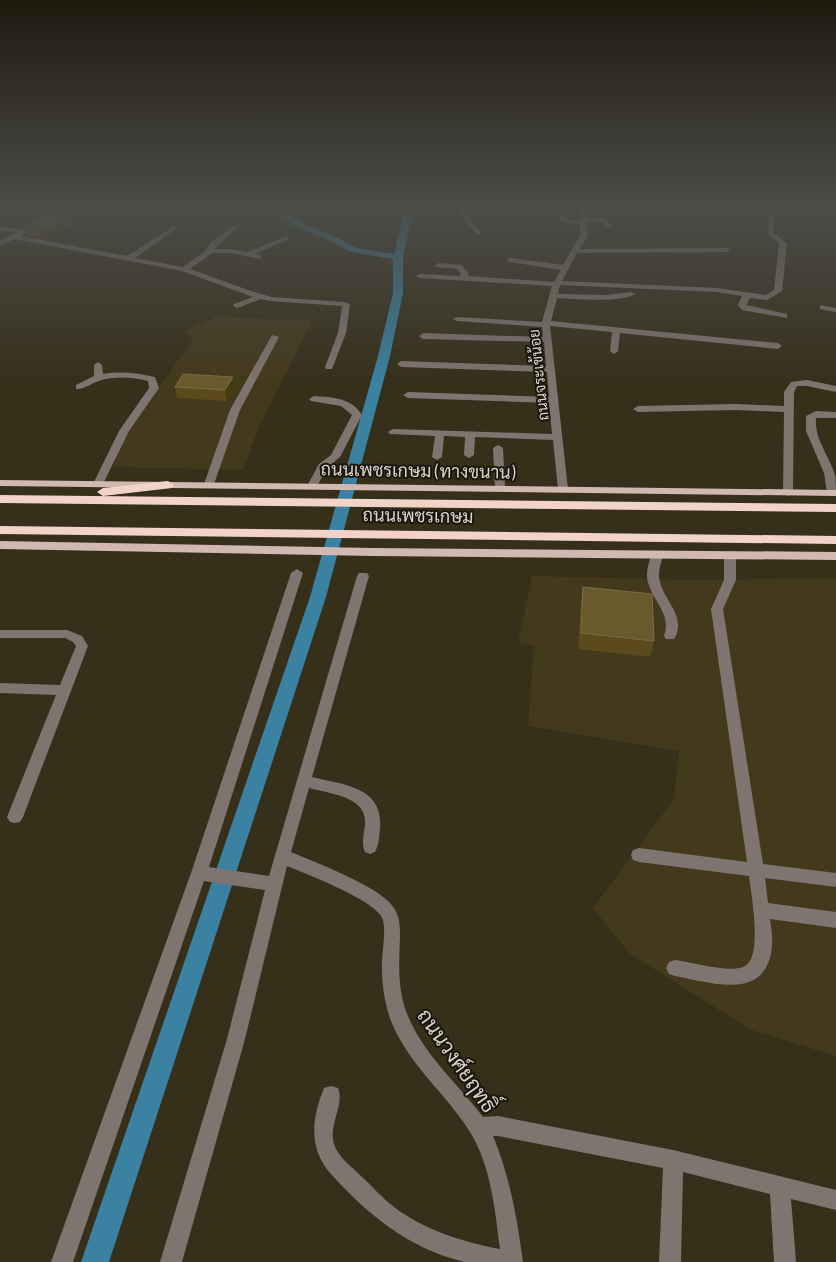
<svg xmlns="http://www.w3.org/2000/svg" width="836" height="1262" font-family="Barlow,Sarabun,sans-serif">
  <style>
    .built { fill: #43391c }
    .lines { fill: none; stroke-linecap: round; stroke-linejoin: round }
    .canal { fill: #3a81a2; fill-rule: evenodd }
    .minor { fill: #807470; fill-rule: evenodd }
    .major { fill: #d1b8b0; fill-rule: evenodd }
    .highway { fill: #f1d3ca; fill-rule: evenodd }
    .wall { fill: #5b4b1c }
    .shaded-wall { fill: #473a13 }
    .building { fill: #695a2e; stroke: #7a6d46 }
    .labels { text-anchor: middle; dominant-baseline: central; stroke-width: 4; stroke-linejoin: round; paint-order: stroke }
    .far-street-label { font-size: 15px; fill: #d9d4c7; stroke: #1b170e }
    .street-label { font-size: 18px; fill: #d9d4c7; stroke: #1b170e }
    .near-street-label { font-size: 21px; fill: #d9d4c7; stroke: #1b170e }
  </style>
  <rect width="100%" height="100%" fill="#362f1a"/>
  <path class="built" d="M220 315 243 318 312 321 259 427 243 470 113 467 124 438 193 339 185 331Z
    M532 576 697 580 836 578V1056L751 1030 630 954 593 908 674 799 679 751 528 726 534 646 518 642Z"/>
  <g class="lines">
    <path class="canal" d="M263 207H273L304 224 332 235 357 248 394 254 406 207H414L403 257V293L390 356 326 597 109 1262H81L310 597 378 356 393 293V259L351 252 326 239 298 228Z"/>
    <path class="minor" d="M457 207H463L481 233 480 234H476L460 214Z
      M579 207H585L586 217 606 219 613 227 610 229 602 222 586 221 588 235 580 249 727 248 731 250 727 252 577 253 562 281 717 288 766 295 774 290 779 244 768 234 769 210 836 211V215L774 213V233L787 243 782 291 767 300 750 298 746 305 787 314V318L742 310 738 305 742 296 717 292 560 285 558 294 606 295 631 292 635 294C622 303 574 299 557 298L551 321 778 343 782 346 778 349 620 333 618 351 614 354 610 351 612 332 550 326 568 489 567 491 563 492 558 489 553 440 475 437 474 455 469 458 464 455 465 437 444 436 442 457 437 460 432 457 435 436 390 434 388 432 393 429 552 434 549 403 408 398 403 395 408 392 549 397 547 372 401 367 397 364 401 361 546 366 544 342 423 339 419 336 423 333 543 337 542 327 457 321 453 319 457 317 542 322 552 286 420 278 416 276 420 274 460 276 461 274 457 269 436 267 435 265 439 263 462 265 469 274 468 276 554 282 561 270 510 262 506 260 510 258 563 265 580 235V225L563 222 554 213 559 212 568 219 580 221Z
      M174 226 176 227V229L135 258 183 267 205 251 211 242 234 226 236 227V229L214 249H231L247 252 285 237H289V239L255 254 261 255V259L231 253H212L190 269 248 290 271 297 344 302 350 304 346 333 332 369H326L325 367 338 333 342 306 271 301 261 299 237 308 233 306 234 304 253 297 182 271 14 239 0 246V241L16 232 0 231V227L27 230V232L20 236 127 256Z
      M820 305 836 308V312L820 309Z
      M272 335 279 337 240 410 214 484 213 486H205L204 484 230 410Z
      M98 362 102 365 103 374C121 371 138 373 155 377L159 388 129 431 103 484 98 487 93 484 119 431 149 388 148 381C132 377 114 376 99 381 91 383 84 390 76 389V385L94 376V365Z
      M807 380 836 386V392L807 386H797L794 392 793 493 788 496 783 493 784 412 736 410 638 412 633 409 638 406 736 404 784 406V392L791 382Z
      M314 396C332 397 352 398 362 415L340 457 327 468 316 488 312 489 307 486 319 464 331 455 352 415 341 406 311 401 309 399Z
      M816 411 836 412V418H816C814 439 829 455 835 475 836 481 836 488 836 495L832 496 827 493 824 473 806 431V416Z
      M498 445 503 448 505 488 500 491 495 488 493 448Z
      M657 551 663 555C661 564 657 573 660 582 665 602 687 617 674 639H666L664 636C672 614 653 602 648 582 645 573 649 564 651 555Z
      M730 551 736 555V580L723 609 763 864 836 873V887L765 878 768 903 836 912V928L770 919C771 927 773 937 772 946 767 1002 712 983 675 976L669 974 666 968 669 962 675 960C692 962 728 973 743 967 764 960 751 894 749 876L639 862 633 860 631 855 633 850 639 848 747 862 711 609 724 580V555Z
      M297 569 303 573 209 867 269 876 357 576 359 573H367L369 576 312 777C343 785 384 786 380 829 379 837 379 845 375 852L370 854 365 852C361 844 364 834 365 825 368 796 330 794 309 788L291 852C314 862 382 887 394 908 400 917 400 927 400 937 399 964 397 991 408 1016 424 1055 458 1084 483 1117L498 1116 673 1150 836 1190V1210L791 1199 796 1262H774L770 1194 683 1172 681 1262H659L663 1168 498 1136H493C510 1177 517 1218 523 1262 505 1262 483 1262 465 1262 409 1249 367 1214 330 1173 308 1147 312 1118 324 1088L331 1086 338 1088C345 1105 328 1125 334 1144 338 1157 351 1166 361 1176 372 1186 382 1198 394 1207 424 1230 463 1242 500 1249 495 1210 491 1166 470 1132 446 1093 409 1066 391 1021 385 1004 382 986 382 969 381 955 388 926 381 916 369 898 309 875 287 866L245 1039 182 1262H160L227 1039 265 890 204 881 73 1262H51L191 873 291 573Z
      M0 630H67L82 636 88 646 23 817 20 822 15 823 10 822 7 817 56 695 0 693V683L60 685 76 646 73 642 65 638H0Z"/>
    <path class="major" d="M0 480 836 490V496L0 486Z
      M0 541 373 548 836 552V560L373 556 0 549Z"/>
    <path class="highway" d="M168 481 174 485 172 488 103 496 97 492 103 488Z
      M0 495 836 504V512L0 503Z
      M0 526 836 536V544L0 534Z"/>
  </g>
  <path class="wall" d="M62 207H103L104 209 46 239 27 235 24 226Z
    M175 387 235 388 227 401 177 398Z
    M583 587 654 641 650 657 578 649 581 602Z"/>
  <path class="shaded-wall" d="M88 207H103L104 209 46 239 44 229Z
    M233 377 235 388 227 401 225 390Z"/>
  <path class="building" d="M62 207H88L44 229 24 226Z
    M183 374 233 377 225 390 175 387Z
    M583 587 652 594 654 641 581 633Z"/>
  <linearGradient id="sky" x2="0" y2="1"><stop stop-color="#1e1a0e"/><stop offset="0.54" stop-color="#4c4d49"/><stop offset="1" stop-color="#4c4d49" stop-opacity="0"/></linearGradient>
  <rect width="836" height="384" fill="url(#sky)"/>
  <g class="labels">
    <g class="far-street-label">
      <text transform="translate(538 375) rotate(-96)">ถนนจระเข้น้อย</text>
    </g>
    <g class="street-label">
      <text transform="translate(418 470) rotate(1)">ถนนเพชรเกษม (ทางขนาน)</text>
      <text transform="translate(418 515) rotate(1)">ถนนเพชรเกษม</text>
    </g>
    <g class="near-street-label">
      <text transform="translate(458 1060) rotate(55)">ถนนวงศ์ยฤทธิ์</text>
    </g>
  </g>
</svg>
